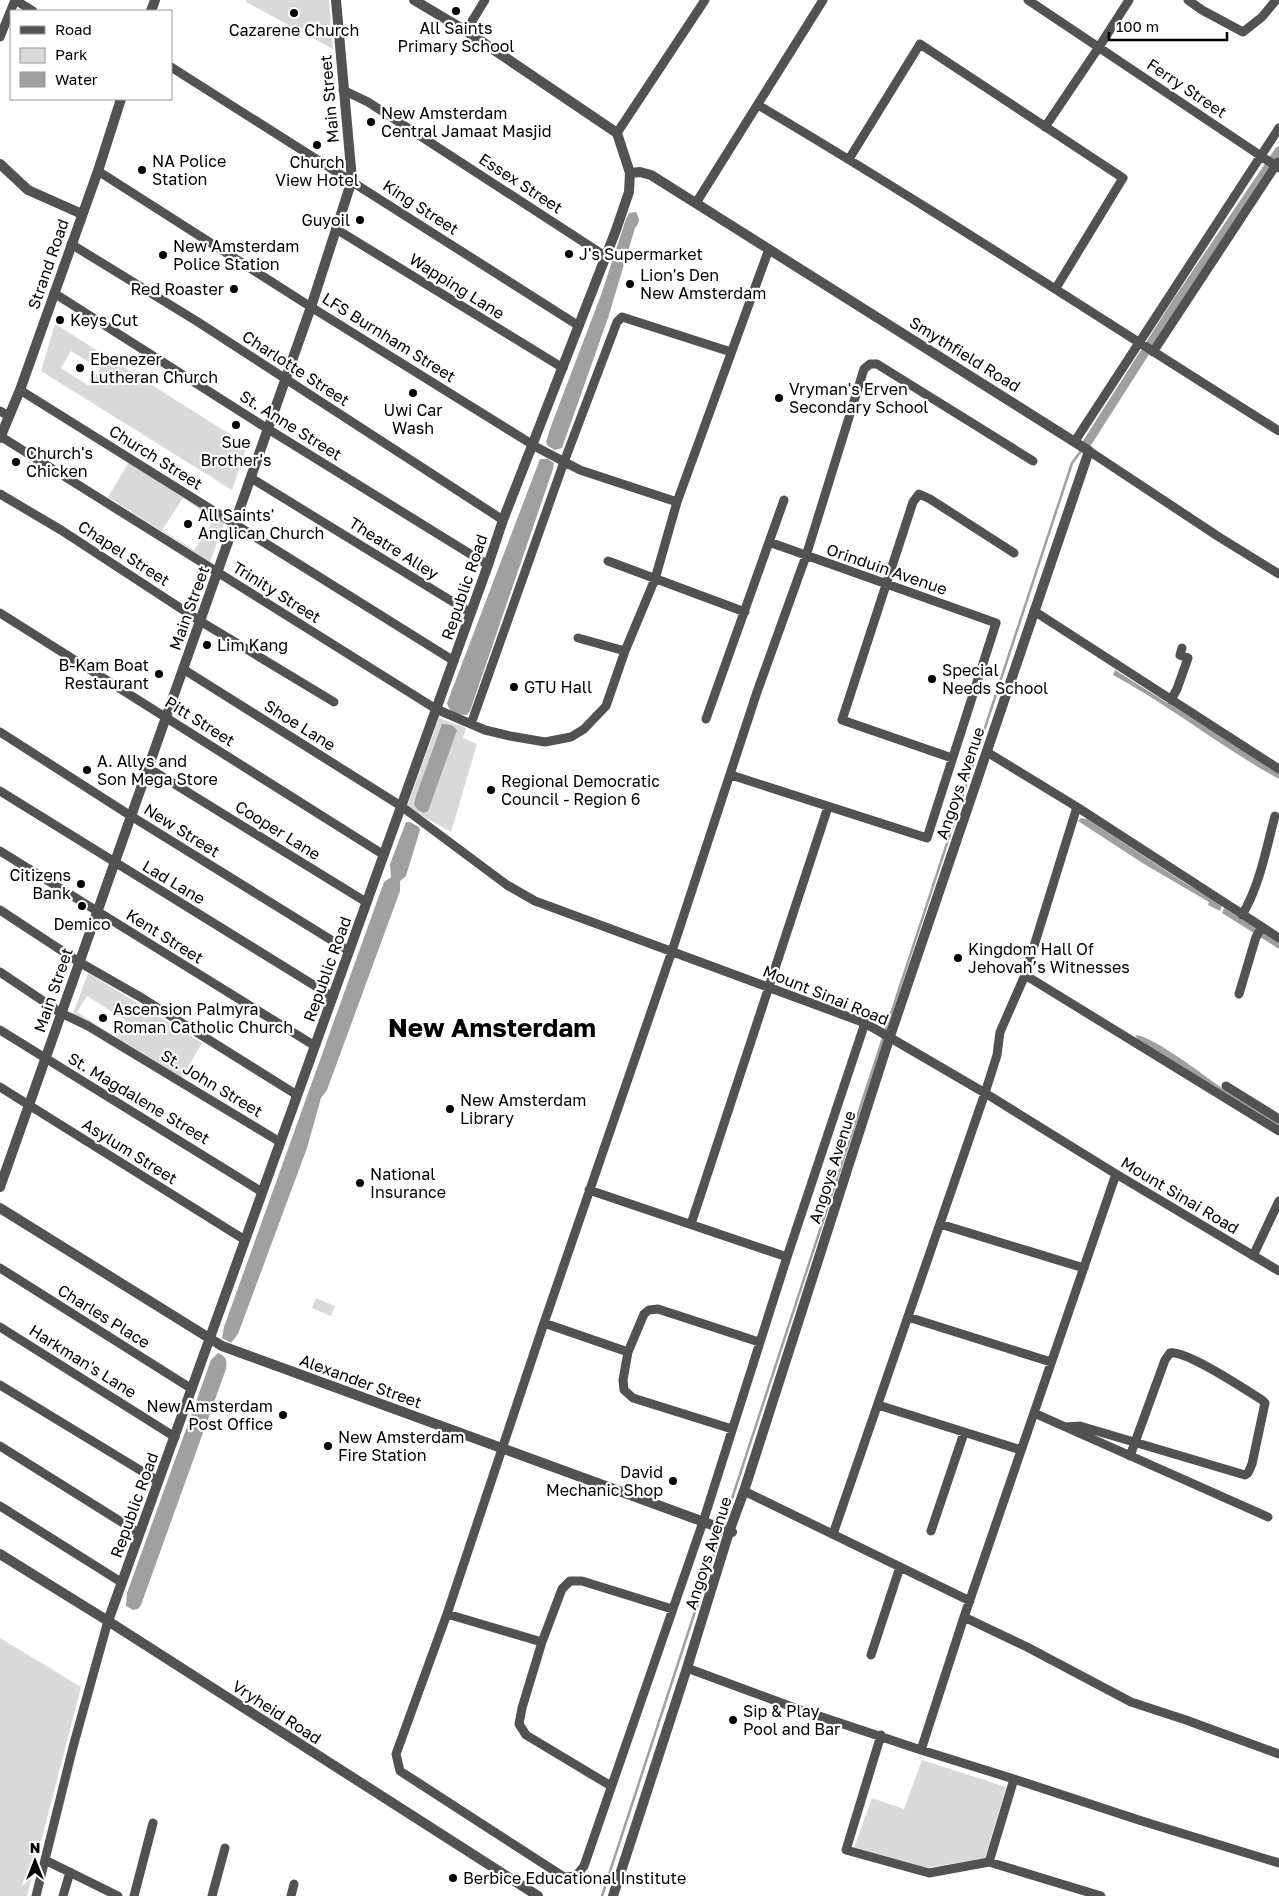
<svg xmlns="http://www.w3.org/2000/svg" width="1279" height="1896" font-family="'Golos Text',sans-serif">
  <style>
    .green { fill: #d9d9d9; fill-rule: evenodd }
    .water { fill: #a0a0a0 }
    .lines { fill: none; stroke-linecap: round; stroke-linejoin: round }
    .stream { stroke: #a0a0a0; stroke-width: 2.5 }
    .canal { stroke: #a0a0a0; stroke-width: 9 }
    .minor { stroke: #525252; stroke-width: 9 }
    .tertiary { stroke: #525252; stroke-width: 10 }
    .tertiary-bridge { stroke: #525252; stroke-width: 10 }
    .poi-dot { fill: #000; stroke: #fff; stroke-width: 2 }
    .labels { text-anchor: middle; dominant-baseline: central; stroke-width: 4.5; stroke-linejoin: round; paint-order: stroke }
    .poi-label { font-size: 16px; fill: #000; stroke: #fff; text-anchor: start }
    .street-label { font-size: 16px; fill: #000; stroke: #fff }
    .town-label { font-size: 26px; font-weight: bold; fill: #000; stroke: #fff }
  </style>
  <rect width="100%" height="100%" fill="#fff"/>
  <path class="green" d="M247 0H329L333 49 246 2Z
    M55 324 247 445 232 490 41 371ZM71 351 100 369 89 386 61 368Z
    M129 462 225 521 210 562 108 497ZM183 498 214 519 194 550 162 530Z
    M439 718 466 728 463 738 477 744 451 832 407 807Z
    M88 973 202 1043 181 1079 73 1014ZM87 996 130 1023 127 1028 124 1027 117 1038 77 1012Z
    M316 1298 335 1306 331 1316 312 1308Z
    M0 1638 81 1687 27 1896H0Z
    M922 1760 1006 1787 985 1858 925 1868 854 1848 872 1798 904 1809Z"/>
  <path class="water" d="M636 212C640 219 640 222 635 228L608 318 562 448 555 450 548 446 546 442 551 426 601 295 626 219 629 213Z
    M540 459H548L554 463 553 469 470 711 467 715C457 714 450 714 447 703Z
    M1115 670 1279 773V779C1222 748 1171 706 1113 675Z
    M442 724 452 725 457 730 428 811 424 813 418 810 414 805 416 796Z
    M1081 818 1087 819 1185 883 1222 905 1220 911 1208 905 1209 902 1144 864 1078 821Z
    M406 822H410L419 827 420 830 406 876 400 881V891L327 1090 321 1098 307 1148 238 1334 231 1343 222 1338 224 1327 384 882 391 877 390 864Z
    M1224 908 1279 942V949L1222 913Z
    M1135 1035C1152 1035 1209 1079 1226 1091 1244 1102 1262 1113 1279 1123V1128L1138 1040Z
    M218 1353C227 1357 227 1360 226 1369L141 1605 138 1609 133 1610 126 1606 127 1593 211 1360Z"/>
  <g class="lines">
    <path class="stream" d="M885 1032 1072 463 1081 451
      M723 1526 883 1038
      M602 1896 721 1532"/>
    <path class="canal" d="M1087 443 1179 299 1279 151"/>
    <path class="minor" d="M15 0 33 11
      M1028 0 1279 168
      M1188 0 1202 10 1243 32 1262 17 1276 0
      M466 31 485 0
      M0 37 15 0
      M171 67 579 326
      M343 90 368 102 605 256
      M758 105C934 209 1105 322 1279 431
      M1045 127 1099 47 1129 0
      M617 133 705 0
      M849 159 920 44 1123 178 1056 288
      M98 171 311 307 538 448 580 470 677 502
      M696 203 823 0
      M336 229 563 368
      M71 244 198 322 503 520
      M54 293 268 429 488 565
      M1153 352 1278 162
      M20 390 454 661
      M0 411 9 416
      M0 436 436 709 485 730 510 736 545 742 571 737 584 729 606 706 625 651 655 579 677 502 769 249
      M1075 441 1279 128
      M1089 451 1219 537 1279 574
      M251 478 471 613
      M0 494 61 530 200 621 334 702
      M608 561 745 612
      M1034 611 1279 769
      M0 613 384 855
      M578 638 625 651
      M183 669 401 806 507 885 535 901 865 1023 985 1093 1116 1174 1279 1271
      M1171 700 1177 689 1188 658 1180 655 1182 648
      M706 719 784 500
      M471 724 564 462 617 322 622 317 731 352
      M0 732 131 816 349 951
      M987 752 1077 807 1279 938
      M952 758 842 720 913 502 919 494 930 499 1014 553
      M147 770 155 772 366 902
      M731 775 927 838 996 623 769 542
      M0 791 333 997
      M0 851 315 1046
      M0 910 79 962 142 998 297 1095
      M1242 915C1260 885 1266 849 1275 816
      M0 972 61 1013 88 1026 280 1142
      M1025 975 1279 1131
      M1239 994 1256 937 1262 927
      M865 1023 787 1257 703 1522 584 1866 576 1876 564 1877 400 1771 396 1754 447 1614 544 1323 672 951 757 692 806 556 864 369 870 364H877L1033 461
      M0 1030 262 1192
      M1226 1086 1279 1119
      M0 1087 245 1240
      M589 1190 787 1257
      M691 1224 828 807
      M940 1224 1084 1268
      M1253 1256 1279 1201
      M0 1268 192 1389
      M908 1317 1051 1362
      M544 1323 628 1352
      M0 1327 175 1437
      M0 1385 158 1481
      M878 1405 1021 1450
      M1034 1413 1268 1517
      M1066 1427 1080 1426 1245 1475 1248 1473 1252 1464 1265 1403 1262 1400C1246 1390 1186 1350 1170 1353L1165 1360 1130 1456
      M732 1429 633 1398 624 1390 623 1380 628 1352 644 1314 649 1310 658 1309 759 1342
      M0 1446 139 1533
      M744 1491 970 1601
      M0 1506 121 1582
      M931 1531 964 1433
      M833 1534 985 1093 997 1055 1000 1032 1025 975 1077 807
      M447 1614 542 1642
      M964 1617 1027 1647 1131 1702 1186 1720 1279 1754
      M871 1655 900 1567
      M687 1668 798 1709 921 1750 1014 1779 1145 1822 1279 1863
      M881 1735 846 1850 929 1873 989 1862 1101 1896
      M921 1750 964 1617 1116 1174
      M611 1786 526 1735 519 1724 522 1708 542 1642 562 1589 570 1581H582L672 1609
      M45 1860 118 1896
      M989 1862 1014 1779
      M36 1896 73 1747 108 1621
      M63 1896 70 1872
      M134 1896 153 1823
      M212 1896 225 1848
      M291 1896 294 1884"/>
    <path class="tertiary" d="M151 11 155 0
      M0 164 28 190 82 214
      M0 438 20 390 98 171 121 99
      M0 1187 311 307 352 180 336 0
      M0 1208 222 1346 715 1526
      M0 1554 108 1621 538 1896
      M108 1621 488 565 503 520 616 230 629 192 630 173 617 133 466 31 414 0
      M613 1896 687 1668 729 1532 744 1491 890 1036 1089 451 651 175 640 172 630 173"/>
    <path class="tertiary-bridge" d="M715 1526 732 1532"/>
  </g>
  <g class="poi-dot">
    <circle cx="456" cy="11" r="5"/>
    <circle cx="294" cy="13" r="5"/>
    <circle cx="371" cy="122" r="5"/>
    <circle cx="317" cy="145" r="5"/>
    <circle cx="142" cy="170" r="5"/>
    <circle cx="360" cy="220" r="5"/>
    <circle cx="569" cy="254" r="5"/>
    <circle cx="163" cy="255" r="5"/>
    <circle cx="630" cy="284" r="5"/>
    <circle cx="234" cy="289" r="5"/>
    <circle cx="60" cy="320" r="5"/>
    <circle cx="80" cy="368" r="5"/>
    <circle cx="413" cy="393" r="5"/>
    <circle cx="779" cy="398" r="5"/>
    <circle cx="236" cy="425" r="5"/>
    <circle cx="16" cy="462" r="5"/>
    <circle cx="188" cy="524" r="5"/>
    <circle cx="207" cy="645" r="5"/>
    <circle cx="159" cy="674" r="5"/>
    <circle cx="932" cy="679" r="5"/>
    <circle cx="514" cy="687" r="5"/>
    <circle cx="87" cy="770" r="5"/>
    <circle cx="491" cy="790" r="5"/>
    <circle cx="81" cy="884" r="5"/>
    <circle cx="82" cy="906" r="5"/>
    <circle cx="958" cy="958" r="5"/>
    <circle cx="103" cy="1018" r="5"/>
    <circle cx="450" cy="1109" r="5"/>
    <circle cx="360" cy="1183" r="5"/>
    <circle cx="283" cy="1415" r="5"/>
    <circle cx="328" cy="1446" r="5"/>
    <circle cx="673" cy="1481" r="5"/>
    <circle cx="733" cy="1720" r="5"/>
    <circle cx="453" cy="1878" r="5"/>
  </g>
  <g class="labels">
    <g class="poi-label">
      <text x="456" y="28" text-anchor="middle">All Saints<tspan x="456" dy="18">Primary School</tspan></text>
      <text x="294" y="30" text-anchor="middle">Cazarene Church</text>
      <text x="381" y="113">New Amsterdam<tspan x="381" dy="18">Central Jamaat Masjid</tspan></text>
      <text x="152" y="161">NA Police<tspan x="152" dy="18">Station</tspan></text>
      <text x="317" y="162" text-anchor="middle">Church<tspan x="317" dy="18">View Hotel</tspan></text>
      <text x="350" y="220" text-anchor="end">Guyoil</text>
      <text x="173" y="246">New Amsterdam<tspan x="173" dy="18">Police Station</tspan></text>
      <text x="579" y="254">J's Supermarket</text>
      <text x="640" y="275">Lion's Den<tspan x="640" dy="18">New Amsterdam</tspan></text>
      <text x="224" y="289" text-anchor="end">Red Roaster</text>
      <text x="70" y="320">Keys Cut</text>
      <text x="90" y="359">Ebenezer<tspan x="90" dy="18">Lutheran Church</tspan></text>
      <text x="789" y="389">Vryman's Erven<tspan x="789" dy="18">Secondary School</tspan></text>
      <text x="413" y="410" text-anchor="middle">Uwi Car<tspan x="413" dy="18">Wash</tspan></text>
      <text x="236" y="442" text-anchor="middle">Sue<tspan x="236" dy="18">Brother's</tspan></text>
      <text x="26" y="453">Church's<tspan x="26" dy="18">Chicken</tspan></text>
      <text x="198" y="515">All Saints'<tspan x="198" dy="18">Anglican Church</tspan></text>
      <text x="217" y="645">Lim Kang</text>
      <text x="149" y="665" text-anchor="end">B-Kam Boat<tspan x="149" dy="18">Restaurant</tspan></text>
      <text x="942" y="670">Special<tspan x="942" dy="18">Needs School</tspan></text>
      <text x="524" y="687">GTU Hall</text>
      <text x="97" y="761">A. Allys and<tspan x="97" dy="18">Son Mega Store</tspan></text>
      <text x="501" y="781">Regional Democratic<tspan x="501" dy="18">Council - Region 6</tspan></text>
      <text x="71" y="875" text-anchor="end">Citizens<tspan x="71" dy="18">Bank</tspan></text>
      <text x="82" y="924" text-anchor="middle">Demico</text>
      <text x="968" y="949">Kingdom Hall Of<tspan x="968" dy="18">Jehovah’s Witnesses</tspan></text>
      <text x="113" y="1009">Ascension Palmyra<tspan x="113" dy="18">Roman Catholic Church</tspan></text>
      <text x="460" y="1100">New Amsterdam<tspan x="460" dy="18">Library</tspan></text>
      <text x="370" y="1174">National<tspan x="370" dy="18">Insurance</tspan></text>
      <text x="273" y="1406" text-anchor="end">New Amsterdam<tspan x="273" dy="18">Post Office</tspan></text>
      <text x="338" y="1437">New Amsterdam<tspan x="338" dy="18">Fire Station</tspan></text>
      <text x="663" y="1472" text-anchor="end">David<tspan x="663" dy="18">Mechanic Shop</tspan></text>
      <text x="743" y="1711">Sip &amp; Play<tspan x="743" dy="18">Pool and Bar</tspan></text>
      <text x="463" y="1878">Berbice Educational Institute</text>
    </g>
    <g class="street-label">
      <text transform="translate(1187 88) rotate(34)">Ferry Street</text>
      <text transform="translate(329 99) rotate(-95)">Main Street</text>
      <text transform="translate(521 183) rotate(33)">Essex Street</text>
      <text transform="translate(421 207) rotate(33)">King Street</text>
      <text transform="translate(48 264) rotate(-71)">Strand Road</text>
      <text transform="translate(457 286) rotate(32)">Wapping Lane</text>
      <text transform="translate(389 337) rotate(32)">LFS Burnham Street</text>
      <text transform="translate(965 354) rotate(32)">Smythfield Road</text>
      <text transform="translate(296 368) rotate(33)">Charlotte Street</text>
      <text transform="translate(291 425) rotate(32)">St. Anne Street</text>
      <text transform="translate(156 457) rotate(32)">Church Street</text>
      <text transform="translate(394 548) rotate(32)">Theatre Alley</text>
      <text transform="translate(124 553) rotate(33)">Chapel Street</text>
      <text transform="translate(887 569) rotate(19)">Orinduin Avenue</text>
      <text transform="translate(464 587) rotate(-71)">Republic Road</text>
      <text transform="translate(277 592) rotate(32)">Trinity Street</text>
      <text transform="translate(189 608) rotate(-70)">Main Street</text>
      <text transform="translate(200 721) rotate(32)">Pitt Street</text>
      <text transform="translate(300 725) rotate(32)">Shoe Lane</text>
      <text transform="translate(960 783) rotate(-71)">Angoys Avenue</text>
      <text transform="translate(182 830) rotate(32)">New Street</text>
      <text transform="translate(278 830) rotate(32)">Cooper Lane</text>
      <text transform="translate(174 882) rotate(31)">Lad Lane</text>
      <text transform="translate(165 936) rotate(32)">Kent Street</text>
      <text transform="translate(327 969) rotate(-70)">Republic Road</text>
      <text transform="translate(53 990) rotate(-71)">Main Street</text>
      <text transform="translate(826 995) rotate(22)">Mount Sinai Road</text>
      <text transform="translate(212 1083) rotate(31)">St. John Street</text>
      <text transform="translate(139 1098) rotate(31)">St. Magdalene Street</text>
      <text transform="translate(130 1151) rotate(32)">Asylum Street</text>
      <text transform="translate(832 1167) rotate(-72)">Angoys Avenue</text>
      <text transform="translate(1180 1195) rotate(31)">Mount Sinai Road</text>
      <text transform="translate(104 1316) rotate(32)">Charles Place</text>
      <text transform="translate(83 1361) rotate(32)">Harkman's Lane</text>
      <text transform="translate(361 1381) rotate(20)">Alexander Street</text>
      <text transform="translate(134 1505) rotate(-70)">Republic Road</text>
      <text transform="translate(708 1553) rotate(-72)">Angoys Avenue</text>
      <text transform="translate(277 1712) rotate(33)">Vryheid Road</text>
    </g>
    <g class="town-label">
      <text x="492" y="1027">New Amsterdam</text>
    </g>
  </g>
  <rect x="10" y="10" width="162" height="90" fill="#ffffff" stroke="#999999"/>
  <rect x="20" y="26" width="25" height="8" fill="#525252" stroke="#999999"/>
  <text x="55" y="35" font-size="15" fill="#000000">Road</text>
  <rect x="20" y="48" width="25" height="15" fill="#d9d9d9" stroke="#999999"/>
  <text x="55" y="60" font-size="15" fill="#000000">Park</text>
  <rect x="20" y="72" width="25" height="15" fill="#a0a0a0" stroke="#999999"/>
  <text x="55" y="85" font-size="15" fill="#000000">Water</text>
  <g transform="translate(35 1861)" stroke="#ffffff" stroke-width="4" paint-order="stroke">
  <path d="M0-4L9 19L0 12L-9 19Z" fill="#000000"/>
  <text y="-8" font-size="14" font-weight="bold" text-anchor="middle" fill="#000000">N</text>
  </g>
  <path d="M1109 32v8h118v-8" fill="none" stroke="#000000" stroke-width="2.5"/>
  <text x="1116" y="32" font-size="15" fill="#000000" stroke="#ffffff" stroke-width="4" paint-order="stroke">100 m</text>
</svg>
